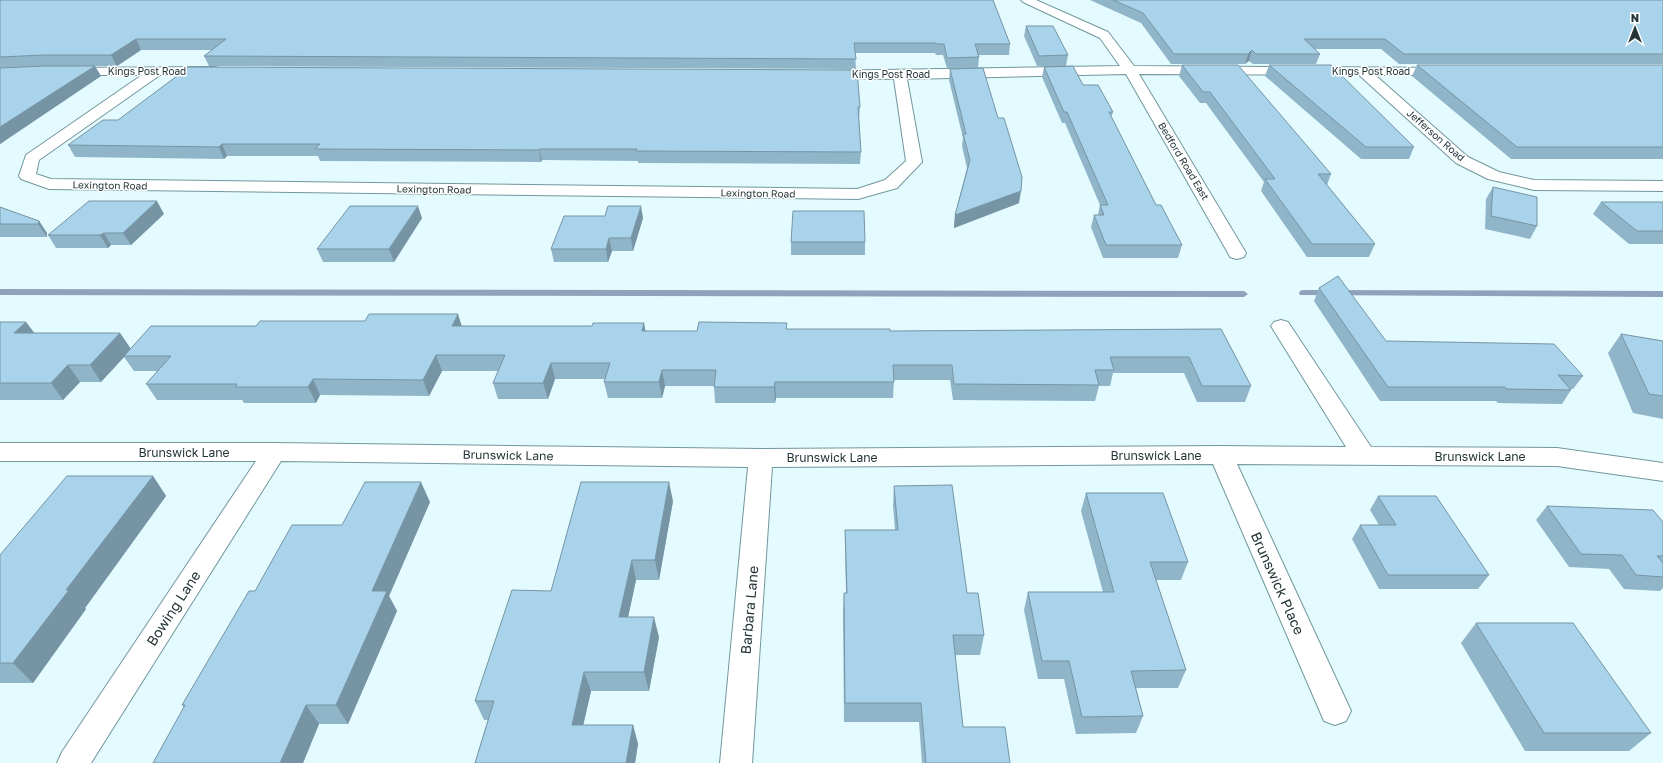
<svg xmlns="http://www.w3.org/2000/svg" width="1663" height="763" font-family="'Golos Text',sans-serif">
  <style>
    .lines { fill: none; stroke-linecap: round; stroke-linejoin: round }
    .stream { fill: #8ea2bc; fill-rule: evenodd }
    .minor-casing { stroke: #71979c; stroke-width: 2 }
    .minor { fill: #fff; fill-rule: evenodd }
    .wall { fill: #90b5c9 }
    .shaded-wall { fill: #7694a4 }
    .building { fill: #a8d3ea; stroke: #7694a4 }
    .labels { text-anchor: middle; dominant-baseline: central; stroke-width: 3; stroke-linejoin: round; paint-order: stroke }
    .far-street-label { font-size: 10px; fill: #243436; stroke: #fff }
    .street-label { font-size: 12px; fill: #243436; stroke: #fff }
    .near-street-label { font-size: 14px; fill: #243436; stroke: #fff }
  </style>
  <rect width="100%" height="100%" fill="#e3fbfe"/>
  <g class="lines">
    <path class="stream" d="M0 289 1244 291 1248 294 1244 297 0 295Z
      M1303 290 1663 291V297L1300 295 1299 293 1300 291Z"/>
    <g class="minor-casing">
      <path id="minor" d="M1021 0H1036L1108 32 1134 66 1449 68 1451 71 1449 74 1444 75H1375L1468 157 1499 172 1534 180 1663 181V191L1534 190 1488 179 1456 163 1359 75 1139 74 1246 253 1244 257 1237 259 1230 257 1228 253 1126 74 907 79 922 162 897 188 858 199 49 189 21 179 19 176 26 155 142 75H68L63 74 61 71 63 68 214 67 219 68 221 71 219 74 160 75 39 160 36 174 51 179 857 189 885 180 906 161 894 79 826 78 821 77 819 74 821 71 1120 66 1100 38 1023 2Z
        M1281 320 1288 322 1371 447 1557 448 1663 463V481L1557 466 1237 464 1351 711 1346 721 1335 725 1324 721 1213 464 772 467 752 763H720L748 467 281 461 91 763H57L62 752 256 461H0V443H274L761 449 1221 446 1346 447 1271 326 1274 322Z"/>
    </g>
    <use href="#minor" class="minor"/>
  </g>
  <path class="wall" d="M0 0 1010 44 1009 55H978L979 57 978 68H947L943 55H936L935 53H855L856 69 209 66 204 56 212 50H141L117 66H50L101 76 0 144Z
    M1090 0H1663V64H1399L1381 49H1315L1320 54 1316 64H1253L1249 61 1245 64H1171L1141 23Z
    M1026 26 1068 55 1066 66H1037L1024 36Z
    M1182 65 1331 174 1327 185 1375 244 1369 257H1307L1261 191 1264 182 1206 103H1200L1179 76Z
    M1269 65 1414 147 1409 159H1361L1265 76Z
    M1417 65H1663V159H1511L1412 76Z
    M1044 67 1083 85 1113 112 1111 117 1156 205 1182 245 1178 258H1103L1091 227 1094 215H1098L1100 205 1065 123H1062L1042 77Z
    M950 69 998 118 1019 203 954 228 955 215 967 168 962 146 963 138 949 80Z
    M860 107 859 118 861 152 860 164 638 163V161L542 160 541 162 320 161 318 156H227L224 159 75 157 68 145 118 120Z
    M1493 187 1537 226 1530 239 1485 229 1486 199Z
    M1601 202H1663V244H1629L1593 214Z
    M0 207 39 221 47 233V237H0Z
    M164 214 131 245H111L108 248H56L48 235Z
    M422 218 394 262H323L317 249Z
    M643 218 633 251H612L608 262H554L551 249Z
    M791 242H865V255H791Z
    M1319 288 1386 341 1583 376 1573 389H1570L1571 390 1562 404 1498 403 1496 401H1380L1314 301Z
    M0 322H26L34 333H120L130 348 462 326H592L644 323 645 331H697L787 329 890 331 1221 329 1251 386 1245 402H1197L1184 373H1113L1110 386H1099L1095 401 953 400 950 380H894L893 398H776L775 403H715L714 386H665L662 398H608L604 382 606 379H555L548 399H498L493 383 499 371H442L429 396 320 395 316 403H244L242 400H157L146 384 157 371H134L124 357 101 382H80L63 400H0Z
    M1621 334 1663 341V419L1633 413 1608 353Z
    M153 476 166 496 85 608 86 609 33 683H0V555Z
    M894 486 967 593 984 635 980 655H955L963 727 1010 763H922L919 722H844L843 612 844 593H846L845 550V530H895L893 505Z
    M1086 493 1188 562 1181 580H1156L1186 670 1178 688H1136L1143 716 1136 733 1076 734 1064 679H1038L1024 610 1028 592H1103L1081 511Z
    M1378 496 1489 575 1478 589H1379L1352 539 1360 525H1379L1370 510Z
    M673 501 659 580H636L628 617 659 637 649 691H591L583 725H633L638 744 635 763H475L488 720H484L475 701Z
    M430 502 389 596 397 611 348 724H319L303 763H153L184 707 182 705 255 591 342 525Z
    M1547 506 1663 522V588L1660 591 1624 589 1609 569 1569 567 1536 520Z
    M1476 623 1651 733 1629 751H1525L1461 643Z"/>
  <path class="shaded-wall" d="M136 39 141 50 117 66 111 55Z
    M1252 50 1249 61 1245 64 1248 54Z
    M95 66 101 76 0 144V127Z
    M222 144 227 156 224 159 219 147Z
    M539 149 542 160 541 162 539 150Z
    M1021 191 1019 203 954 228 955 215Z
    M157 201 164 214 131 245 123 233Z
    M418 206 422 218 394 262 389 249Z
    M641 206 643 218 633 251 631 238Z
    M39 221 47 233V237L38 224Z
    M104 233 111 245 108 248 100 235Z
    M609 238 612 251 608 262 606 249Z
    M458 314 463 330 452 326Z
    M26 322 38 338 14 333Z
    M644 323 647 339 642 331Z
    M120 333 131 349 124 356V357L101 382 90 365Z
    M436 355 442 371 429 396 423 380Z
    M551 363 555 379 548 399 543 383Z
    M68 365 80 382 63 400 51 383Z
    M662 370 665 386 662 398 659 382Z
    M313 379 320 395 316 403 308 387Z
    M775 382 776 398 775 403 774 387Z
    M153 476 166 496 85 608 86 609 33 683 13 663 66 590Z
    M421 482 430 502 389 596 397 611 348 724 336 705 372 591Z
    M669 482 673 501 659 580 655 560Z
    M632 560 636 580 624 636 619 617Z
    M654 617 659 637 649 691 644 672Z
    M584 672 591 691 579 744 572 725Z
    M306 705 319 724 303 763H280Z
    M633 725 638 744 635 763H626Z"/>
  <path class="building" d="M0 0H993L1010 44H975L979 57 947 58 944 44H937L936 43H854L856 59 204 56 226 39H136L111 55H44L0 57Z
    M1113 0H1663V54H1404L1385 39H1304L1320 54H1256L1252 50 1248 54H1174L1143 13Z
    M1026 26H1053L1068 55 1039 56Z
    M1182 65H1238L1331 174H1318L1375 244H1312L1265 179H1275L1210 92H1203Z
    M1269 65H1331L1414 147H1366Z
    M1417 65H1663V147H1517Z
    M44 66H95L0 127V68Z
    M1073 66 1083 85H1098L1113 112H1109L1156 205H1161L1182 245H1106L1094 215H1104L1100 205H1108L1067 112H1064L1044 67Z
    M189 67 857 70 860 107H858L861 152 636 151 637 149H539V150L315 149 320 144H222L219 147 68 145 103 120H118Z
    M983 68 998 118H1004L1022 177 1021 191 955 215 970 160 963 134H966L950 69Z
    M1493 187 1537 197V226L1491 216Z
    M89 201H157L123 233H104L100 235H48Z
    M1601 202H1663V231H1637Z
    M350 206H418L389 249H317Z
    M608 206H641L631 238H609L606 249H551L564 216H605Z
    M0 207 39 221 38 224H0Z
    M793 211H864L865 242H791Z
    M1338 276 1386 341 1554 344 1583 376 1558 375 1571 390 1506 389 1505 387H1388L1319 288Z
    M369 314H458L452 326H592L593 323H644L642 331H697L699 322 787 323 786 329H890V331L1221 329 1251 386H1202L1189 357H1110L1114 370H1095L1099 385 954 384 952 365H893L894 382H775L774 387H714L716 370H662L659 382H604L610 363H551L543 383H493L505 355H436L423 380 313 379 308 387H235L237 384H146L171 356H124L151 326H256L260 321H365Z
    M0 322H26L14 333H120L90 365H68L51 383H0Z
    M1621 334 1663 341V396L1649 394Z
    M67 476H153L66 590H69L13 663H0V555Z
    M365 482H421L372 591H387L336 705H306L280 763H153L185 705H182L249 591H255L292 525H342Z
    M581 482H669L655 560H632L619 617H654L644 672H584L572 725H633L626 763H475L494 701H475L512 590 551 591Z
    M952 485 967 593H978L984 635H953L963 727H1005L1010 763H926L921 703H845L844 593H847L845 530H898L894 486Z
    M1086 493H1163L1188 562H1150L1186 670 1131 671 1143 716 1082 717 1069 661H1042L1028 592H1114Z
    M1378 496H1436L1489 575H1388L1360 525H1396Z
    M1547 506 1653 510 1663 522V556H1657L1663 563V577L1636 575 1622 555 1581 554Z
    M1476 623H1573L1651 733H1544Z"/>
  <g class="labels">
    <g class="far-street-label">
      <text x="147" y="71">Kings Post Road</text>
      <text x="1371" y="71">Kings Post Road</text>
      <text x="891" y="74">Kings Post Road</text>
      <text transform="translate(1436 135) rotate(41)">Jefferson Road</text>
      <text transform="translate(1184 161) rotate(59)">Bedford Road East</text>
      <text transform="translate(110 185) rotate(1)">Lexington Road</text>
      <text transform="translate(434 189) rotate(1)">Lexington Road</text>
      <text transform="translate(758 193) rotate(1)">Lexington Road</text>
    </g>
    <g class="street-label">
      <text x="184" y="452">Brunswick Lane</text>
      <text transform="translate(508 455) rotate(1)">Brunswick Lane</text>
      <text x="1156" y="455">Brunswick Lane</text>
      <text x="1480" y="456">Brunswick Lane</text>
      <text x="832" y="457">Brunswick Lane</text>
    </g>
    <g class="near-street-label">
      <text transform="translate(1278 583) rotate(66)">Brunswick Place</text>
      <text transform="translate(173 608) rotate(-57)">Bowing Lane</text>
      <text transform="translate(749 610) rotate(-85)">Barbara Lane</text>
    </g>
  </g>
  <g transform="translate(1635 28)" stroke="#ffffff" stroke-width="3" paint-order="stroke">
  <path d="M0-3L7 15L0 10L-7 15Z" fill="#243436"/>
  <text y="-6" font-size="11" font-weight="bold" text-anchor="middle" fill="#243436">N</text>
  </g>
</svg>
